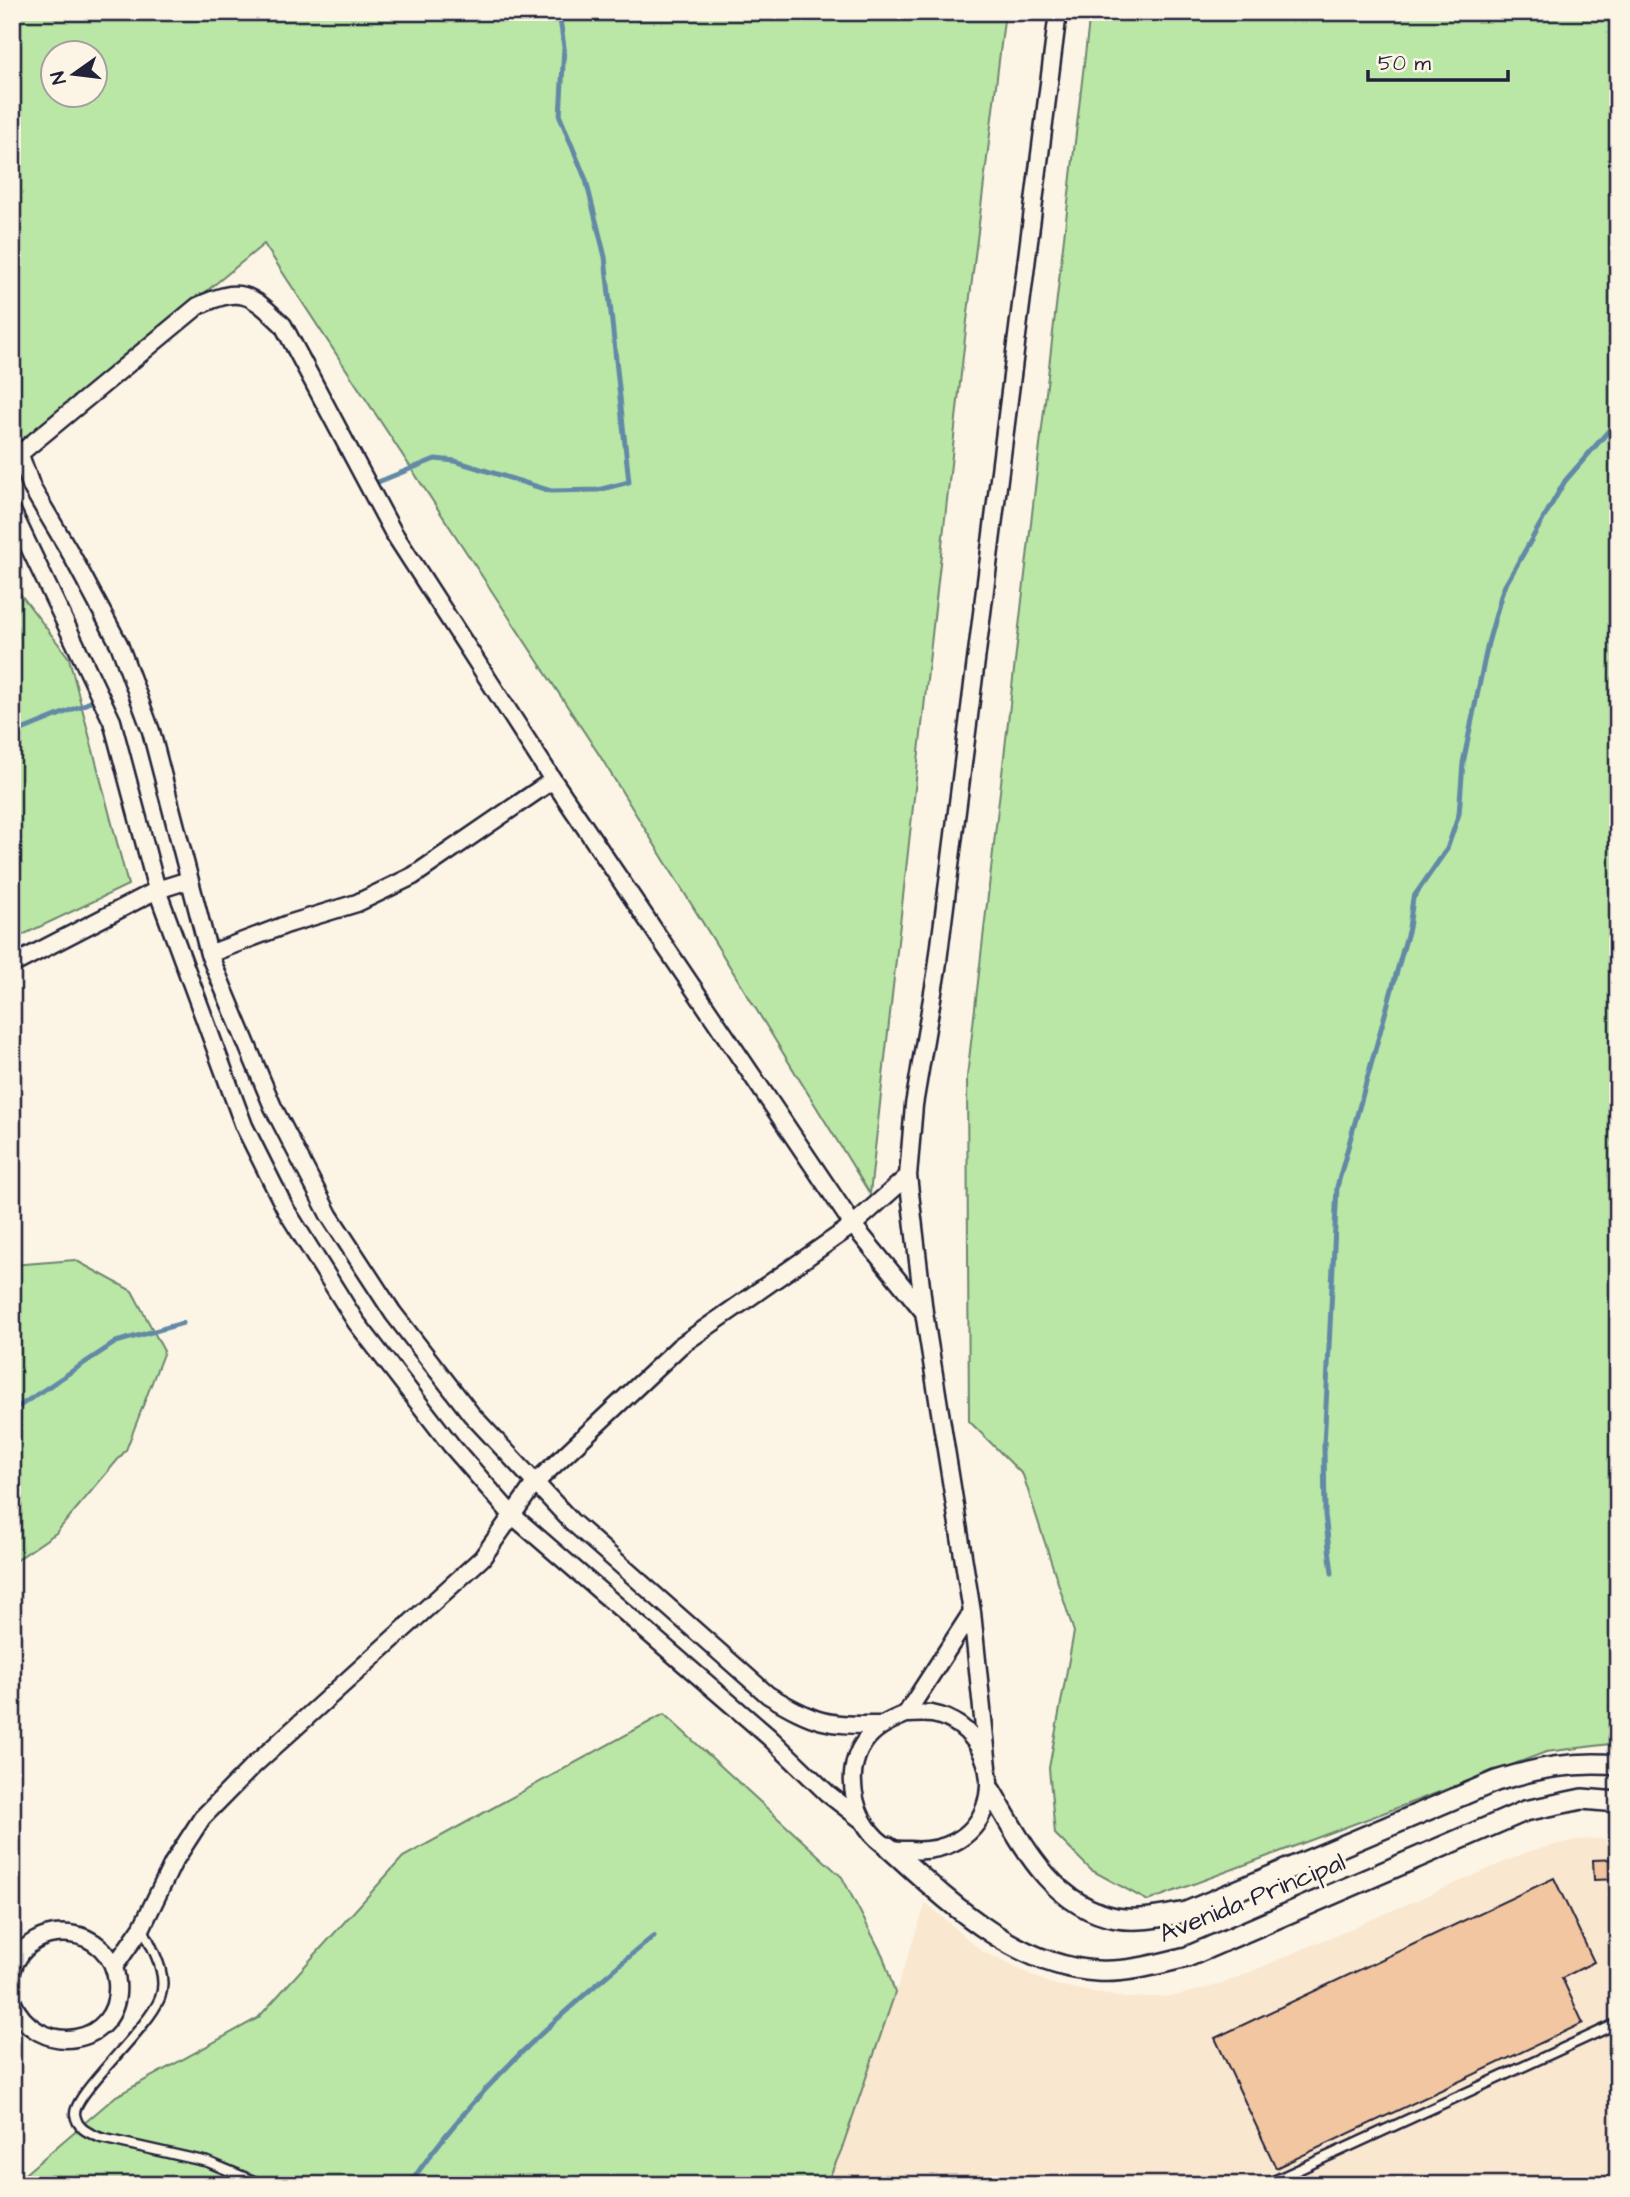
<svg xmlns="http://www.w3.org/2000/svg" width="1630" height="2197" font-family="'Architects Daughter',sans-serif">
  <style>
    .built { fill: #f9e7d0 }
    .green { fill: #bae7a5; stroke: #6e8470; stroke-width: 2; fill-rule: evenodd }
    .lines { fill: none; stroke-linecap: round; stroke-linejoin: round }
    .stream { stroke: #6289a6; stroke-width: 5 }
    .building { fill: #f1c6a0; stroke: #22223b; stroke-width: 2 }
    .service-casing { stroke: #22223b; stroke-width: 13 }
    .minor-casing { stroke: #22223b; stroke-width: 21 }
    .tertiary-casing { stroke: #22223b; stroke-width: 24 }
    .service { stroke: #fcf5e5; stroke-width: 8 }
    .minor { stroke: #fcf5e5; stroke-width: 16 }
    .tertiary { stroke: #fcf5e5; stroke-width: 19 }
    .labels { text-anchor: middle; dominant-baseline: central; stroke-width: 6; stroke-linejoin: round; paint-order: stroke }
    .street-label { font-size: 26px; fill: #22223b; stroke: #fcf5e5 }
  </style>
  <rect width="100%" height="100%" fill="#fcf5e5"/>
  <filter id="ink" filterUnits="userSpaceOnUse"><feTurbulence type="fractalNoise" baseFrequency=".0143" numOctaves="2"/><feDisplacementMap in="SourceGraphic" scale="14" xChannelSelector="R" yChannelSelector="G"/><feConvolveMatrix kernelMatrix="1 2 1 2 8 2 1 2 1" color-interpolation-filters="sRGB"/></filter>
  <g filter="url(#ink)">
    <path class="built" d="M1618 1838V2185H826L841 2151 926 1903 983 1952 1051 1984 1125 1998 1174 1996 1222 1984 1530 1851 1576 1840Z"/>
    <path class="green" d="M12 12H1005L966 329 870 1194 600 756 264 244 12 451ZM52 52H94V94H52Z
      M1090 12H1618V1743L1546 1752 1148 1901 1091 1870 1055 1834 1049 1768 1074 1632 1023 1475 969 1421 967 1077Z
      M12 583 69 658 128 885 12 940Z
      M75 1260 132 1291 164 1351 126 1450 56 1533 12 1563V1265Z
      M664 1714 842 1877 883 1956 895 1993 841 2151 826 2185H12L116 2096 258 2018 403 1857Z"/>
    <g class="lines">
      <path class="stream" d="M373 484 435 459 455 461 551 491 598 490 629 482 605 257 586 180 560 117 564 47 559 12
        M12 734 93 701 95 695
        M12 1411 116 1342 183 1323
        M1332 1573 1325 1515 1324 1446 1337 1187 1409 928 1413 898 1447 849 1459 814 1463 763 1488 643 1503 589 1565 481 1618 420
        M409 2185C475 2087 563 2011 654 1936"/>
    </g>
    <path class="building" d="M1618 1859V1879L1594 1880 1593 1860Z
      M1554 1878 1594 1962 1562 1978 1583 2023 1276 2168 1215 2038Z"/>
    <g class="lines">
      <g class="service-casing">
        <path id="service" d="M143 1928C152 1949 169 1974 160 1998 148 2029 74 2093 75 2114 77 2129 89 2133 101 2138L208 2162 263 2185
          M1265 2185 1618 2023"/>
      </g>
      <g class="minor-casing">
        <path id="minor" d="M12 449 20 455 32 488 71 554 119 644 151 731 209 954 273 1107 329 1215 393 1313 471 1414 571 1521 768 1695C817 1724 825 1725 881 1725
          M12 460 198 306C241 286 250 293 283 325L393 532 553 780 853 1225 924 1312
          M12 511 112 721 157 890 244 1126 286 1210 356 1322 451 1445 512 1515 769 1737 827 1793 863 1821
          M209 954 288 924 357 903 413 876 553 780
          M12 965 157 890 189 880
          M906 1714C914 1714 924 1713 932 1714 975 1722 999 1768 985 1807 973 1840 941 1853 909 1850 903 1850 893 1850 888 1847 855 1828 842 1775 863 1744 873 1728 889 1721 906 1714Z
          M906 1714 972 1612
          M988 1767 972 1612 924 1312 908 1176 914 1105 937 969 1058 12
          M114 1967 142 1927 173 1863 202 1818 254 1765 482 1558 535 1483 680 1346 853 1225 908 1176
          M12 1971C29 1915 113 1924 117 1983 122 2047 36 2060 12 2001"/>
      </g>
      <g class="tertiary-casing">
        <path id="tertiary" d="M991 1791C1021 1842 1051 1906 1116 1918 1139 1922 1164 1916 1186 1912L1496 1781C1537 1768 1574 1761 1618 1765
          M888 1847C947 1900 1013 1966 1097 1971 1127 1973 1158 1964 1187 1957L1525 1811 1582 1799 1618 1802"/>
      </g>
      <use href="#service" class="service"/>
      <use href="#minor" class="minor"/>
      <use href="#tertiary" class="tertiary"/>
    </g>
  </g>
  <g class="labels">
    <g class="street-label">
      <text transform="translate(1252 1898) rotate(-22)">Avenida Principal</text>
    </g>
  </g>
  <rect width="1630" height="2197" fill="none" stroke="#fcf5e5" stroke-width="42"/>
  <rect x="21" y="21" width="1588" height="2155" fill="none" stroke="#22223b" stroke-width="2.5" filter="url(#ink)"/>
  <g transform="translate(74 74) rotate(256)"><circle r="33" fill="#fcf5e5" stroke="#a5a1a1" stroke-width="2"/>
  <path d="M0-5L12 26L0 18L-12 26Z" fill="#22223b"/>
  <text y="-10" font-size="19" font-weight="bold" text-anchor="middle" fill="#22223b">N</text>
  </g>
  <path d="M1368 70v10h140v-10" fill="none" stroke="#22223b" stroke-width="3.5"/>
  <text x="1378" y="70" font-size="21" fill="#22223b" stroke="#fcf5e5" stroke-width="5" paint-order="stroke">50 m</text>
</svg>
